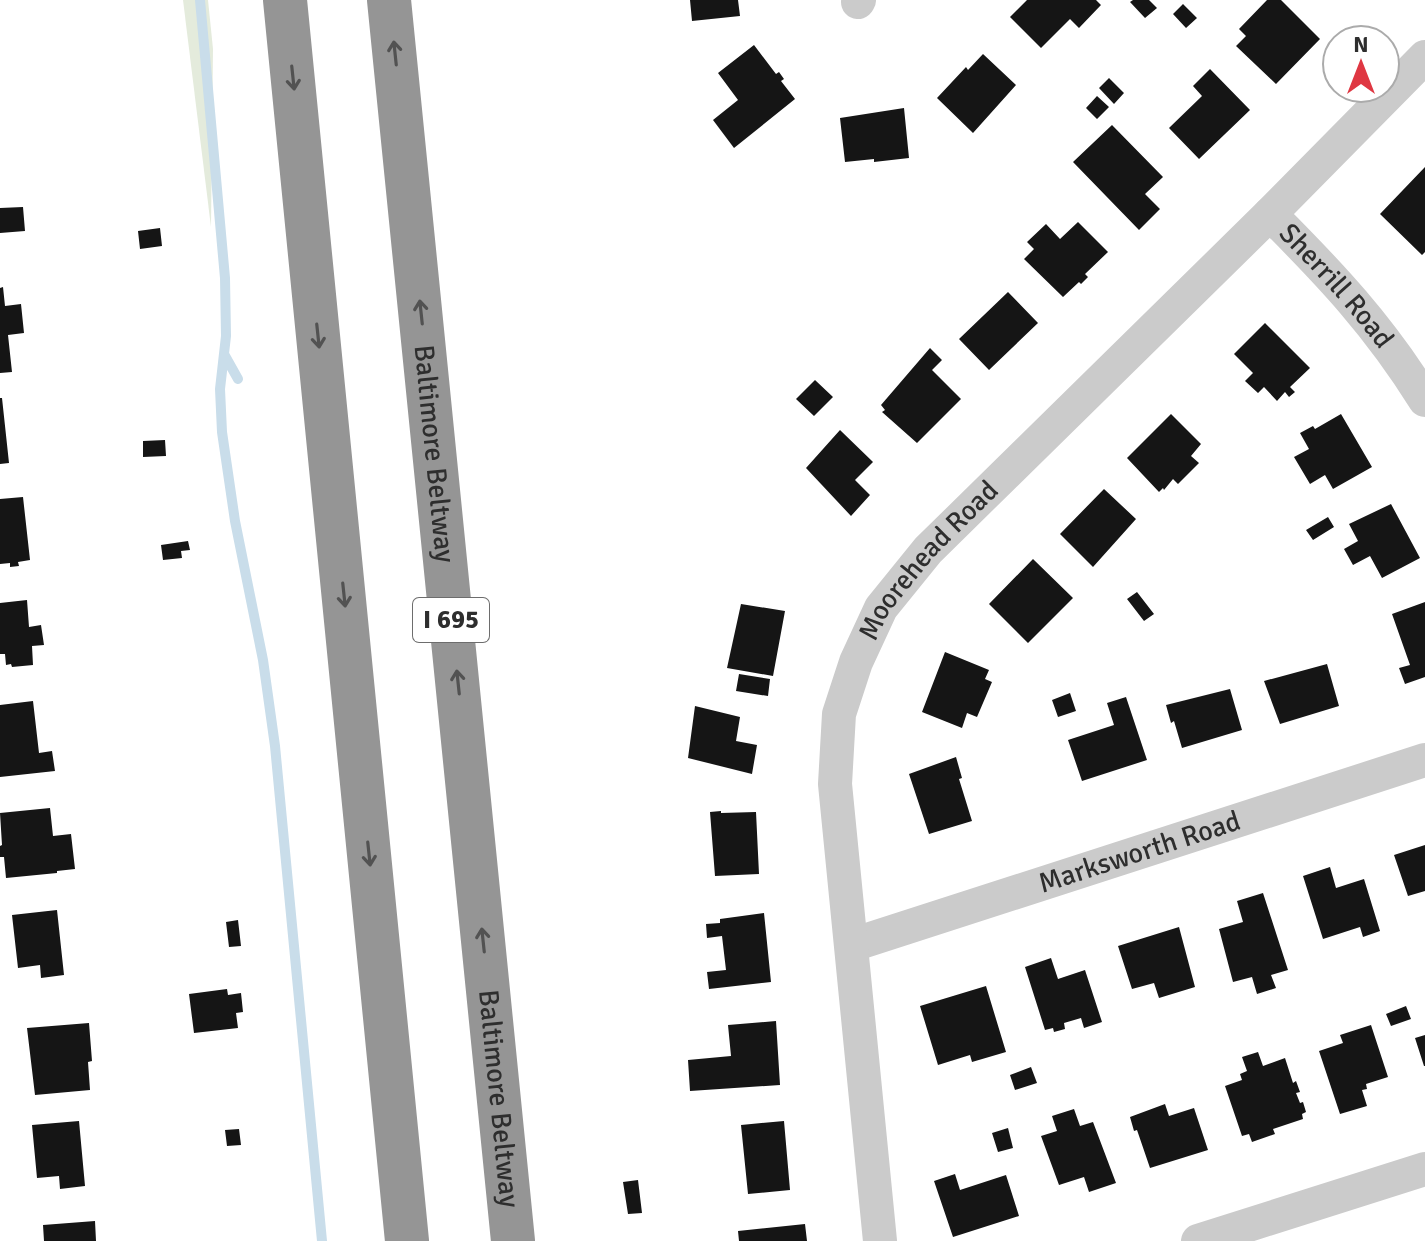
<svg xmlns="http://www.w3.org/2000/svg" width="1425" height="1241" font-family="Signika,sans-serif">
  <style>
    .green { fill: #e4ebdc }
    .lines { fill: none; stroke-linecap: round; stroke-linejoin: round }
    .stream { stroke: #c9ddea; stroke-width: 10 }
    .building { fill: #151515 }
    .minor { stroke: #cbcbcb; stroke-width: 34 }
    .highway { stroke: #959595; stroke-width: 44 }
    .oneway { stroke: #525252 }
    .labels { text-anchor: middle; dominant-baseline: central; stroke-width: 8; stroke-linejoin: round; paint-order: stroke }
    .shield { fill: #fff; stroke: #6d6d6d; stroke-width: 2 }
    .shield-label { font-size: 26px; font-weight: bold; fill: #2e2e2e }
    .street-label { font-size: 28px; fill: #2e2e2e; stroke: #fff }
  </style>
  <rect width="100%" height="100%" fill="#fff"/>
  <path class="green" d="M183 0H208L213 49 211 227Z"/>
  <g class="lines">
    <path class="stream" d="M200 0 225 278 226 336 220 389 222 432 235 521 263 660 275 746 322 1241
      M224 354 238 379"/>
  </g>
  <path class="building" d="M690 0H738L740 16 692 21Z
    M1027 0H1096L1101 5 1079 28 1070 19 1041 48 1010 17Z
    M1133 0H1149L1157 8 1145 18 1130 2Z
    M1267 0H1281L1320 39 1276 84 1236 46 1246 36 1239 29Z
    M1183 4 1197 18 1186 28 1173 14Z
    M754 45 776 74 779 72 784 79 781 81 795 99 734 148 713 120 738 100 718 73Z
    M983 54 1016 85 973 133 937 98 966 67 968 70Z
    M1210 69 1250 110 1199 159 1169 128 1202 96 1193 86Z
    M1109 78 1124 93 1114 104 1099 88Z
    M1097 96 1109 107 1097 119 1086 108Z
    M904 108 909 158 874 162V159L845 162 840 118Z
    M1112 125 1163 177 1145 194 1160 209 1139 230 1073 162Z
    M1425 167V252L1422 255 1380 214Z
    M23 207 25 231 0 233V208Z
    M1078 222 1108 252 1085 274 1088 277 1081 284 1079 282 1063 297 1024 259 1034 249 1027 242 1046 224 1060 239Z
    M160 228 162 246 140 249 138 231Z
    M3 287 5 306 21 304 24 333 8 335 12 372 0 373V288Z
    M1008 292 1038 323 989 370 959 339Z
    M1265 323 1310 368 1290 387 1295 392 1289 397 1285 392 1277 401 1264 387 1258 393 1245 381 1253 373 1234 354Z
    M930 348 942 360 932 370 961 399 917 443 882 412 885 410 881 405Z
    M815 380 833 397 814 416 796 399Z
    M0 398H2L9 463 0 464Z
    M1171 414 1201 444 1191 456 1199 463 1178 484 1173 479 1164 490 1163 488 1159 492 1127 458Z
    M1341 414 1372 467 1333 489 1325 475 1310 484 1294 457 1309 449 1300 433 1313 426 1315 429Z
    M840 430 873 462 855 480 870 495 851 516 806 468Z
    M165 440 166 456 143 457V441Z
    M1104 489 1136 519 1093 567 1060 534Z
    M23 497 30 560 18 562 19 566 10 567V563L0 564V499Z
    M1391 504 1420 558 1382 578 1370 556 1353 565 1344 549 1358 541 1349 524Z
    M1328 517 1334 527 1313 540 1306 530Z
    M188 541 190 550 181 551 182 558 163 560 161 545Z
    M1033 559 1073 598 1028 643 989 604Z
    M1137 592 1154 614 1144 621 1127 599Z
    M27 600 29 627 41 625 44 645 32 646 33 665 12 667 11 664 6 665 5 654H0V603Z
    M1425 602V677L1405 684 1399 668 1410 665 1392 614Z
    M741 604 785 611 773 676 727 668Z
    M945 652 989 670 985 679 992 682 977 717 967 713 962 728 922 712Z
    M1327 664 1339 706 1280 724 1264 681Z
    M739 674 770 679 768 696 736 691Z
    M1230 689 1242 730 1182 748 1174 721 1171 723 1166 705Z
    M1070 693 1076 711 1058 717 1052 700Z
    M1126 697 1147 760 1082 781 1068 740 1114 725 1107 703Z
    M33 701 39 753 52 751 55 771 0 777V705Z
    M695 706 740 717 736 741 757 745 752 774 688 758Z
    M956 757 962 778 959 779 972 821 929 834 909 774Z
    M50 808 53 836 71 834 75 869 57 871V873L6 878 4 857H0V846L2 845 0 813Z
    M721 811V813L756 812 759 874 715 876 710 812Z
    M1425 845V891L1408 896 1394 855Z
    M1330 867 1336 888 1364 879 1380 931 1363 937 1360 927 1323 939 1303 876Z
    M1263 893 1288 970 1271 975 1276 988 1257 994 1252 977 1233 982 1219 929 1243 922 1237 901Z
    M57 910 64 975 41 978 40 965 18 968 12 915Z
    M764 913 771 982 709 989 707 972 726 970 722 936 707 938 706 924 720 923V919Z
    M238 920 241 946 229 947 226 922Z
    M1179 927 1195 987 1159 998 1154 983 1132 989 1118 946Z
    M1051 958 1058 979 1085 970 1102 1022 1084 1028 1081 1018 1064 1023 1065 1029 1054 1032 1053 1028 1045 1030 1025 967Z
    M986 986 1006 1052 972 1062 970 1055 938 1065 920 1006Z
    M227 989 228 995 241 993 243 1012 236 1013 238 1028 194 1033 189 994Z
    M1406 1006 1411 1019 1391 1026 1386 1014Z
    M776 1021 780 1085 690 1091 688 1060 731 1056 728 1025Z
    M89 1023 92 1061 88 1062 90 1090 35 1095 27 1028Z
    M1371 1025 1388 1077 1366 1084 1367 1089 1362 1090 1367 1106 1340 1114 1319 1051 1343 1043 1340 1035Z
    M1425 1035V1066H1424L1415 1038Z
    M1258 1052 1263 1066 1285 1058 1293 1083 1296 1081 1300 1092 1296 1093 1300 1103 1303 1102 1306 1112 1302 1114 1303 1119 1273 1129 1275 1134 1252 1142 1249 1134 1242 1136 1225 1086 1242 1080 1240 1074 1247 1071 1242 1057Z
    M1031 1067 1037 1083 1015 1090 1010 1075Z
    M1165 1104 1169 1116 1194 1108 1208 1150 1150 1168 1137 1130 1134 1131 1130 1117Z
    M1074 1109 1080 1126 1093 1122 1116 1183 1089 1192 1084 1177 1059 1185 1041 1136 1057 1131 1052 1116Z
    M79 1121 85 1186 60 1189 59 1176 37 1178 32 1125Z
    M784 1121 790 1190 748 1194 741 1125Z
    M1008 1128 1013 1148 998 1152 992 1133Z
    M239 1129 241 1145 227 1146 225 1130Z
    M955 1174 960 1190 1006 1175 1019 1216 953 1237 934 1181Z
    M638 1180 642 1213 628 1214 623 1182Z
    M95 1221 96 1241H44L43 1225Z
    M805 1224 807 1241H739L738 1231Z"/>
  <g class="lines">
    <g class="minor">
      <path d="M858 2 859 0"/>
      <path id="s1" d="M1270 214C1331 275 1379 326 1425 400"/>
      <path id="s2" d="M852 945 1425 760"/>
      <path id="s3" d="M880 1241 835 784 839 714 856 662 881 608 928 550 1270 214 1425 57"/>
      <path d="M1198 1241 1425 1169"/>
    </g>
    <g class="highway">
      <path d="M285 0 407 1241"/>
      <path id="s4" d="M389 0 513 1241"/>
    </g>
  </g>
  <defs><path id="oneway-shaft" d="M-6 0H5M1.5-3L5.5 0L1.5 3" fill="none" stroke-width="1.6" stroke-linecap="round" stroke-linejoin="round" transform="scale(2)"/></defs>
  <g class="oneway">
    <use href="#oneway-shaft" transform="translate(395 53) rotate(-96)"/>
    <use href="#oneway-shaft" transform="translate(293 78) rotate(84)"/>
    <use href="#oneway-shaft" transform="translate(421 312) rotate(-96)"/>
    <use href="#oneway-shaft" transform="translate(318 336) rotate(84)"/>
    <use href="#oneway-shaft" transform="translate(344 595) rotate(84)"/>
    <use href="#oneway-shaft" transform="translate(458 682) rotate(-96)"/>
    <use href="#oneway-shaft" transform="translate(369 854) rotate(84)"/>
    <use href="#oneway-shaft" transform="translate(483 940) rotate(-96)"/>
  </g>
  <g class="labels">
    <rect class="shield" x="413" y="598" width="76" height="44" rx="6"/>
    <g class="shield-label">
      <text x="451" y="620">I 695</text>
    </g>
    <g class="street-label">
      <text stroke="none"><textPath href="#s1" startOffset="98">Sherrill Road</textPath></text>
      <text stroke="none"><textPath href="#s4" startOffset="456">Baltimore Beltway</textPath></text>
      <text stroke="none"><textPath href="#s3" startOffset="710">Moorehead Road</textPath></text>
      <text stroke="none"><textPath href="#s2" startOffset="302">Marksworth Road</textPath></text>
      <text stroke="none"><textPath href="#s4" startOffset="1104">Baltimore Beltway</textPath></text>
    </g>
  </g>
  <g transform="translate(1361 64)"><circle r="38" fill="#ffffff" stroke="#ababab" stroke-width="2"/>
  <path d="M0-6L14 30L0 20L-14 30Z" fill="#df3742"/>
  <text y="-12" font-size="22" font-weight="bold" text-anchor="middle" fill="#2e2e2e">N</text>
  </g>
</svg>
